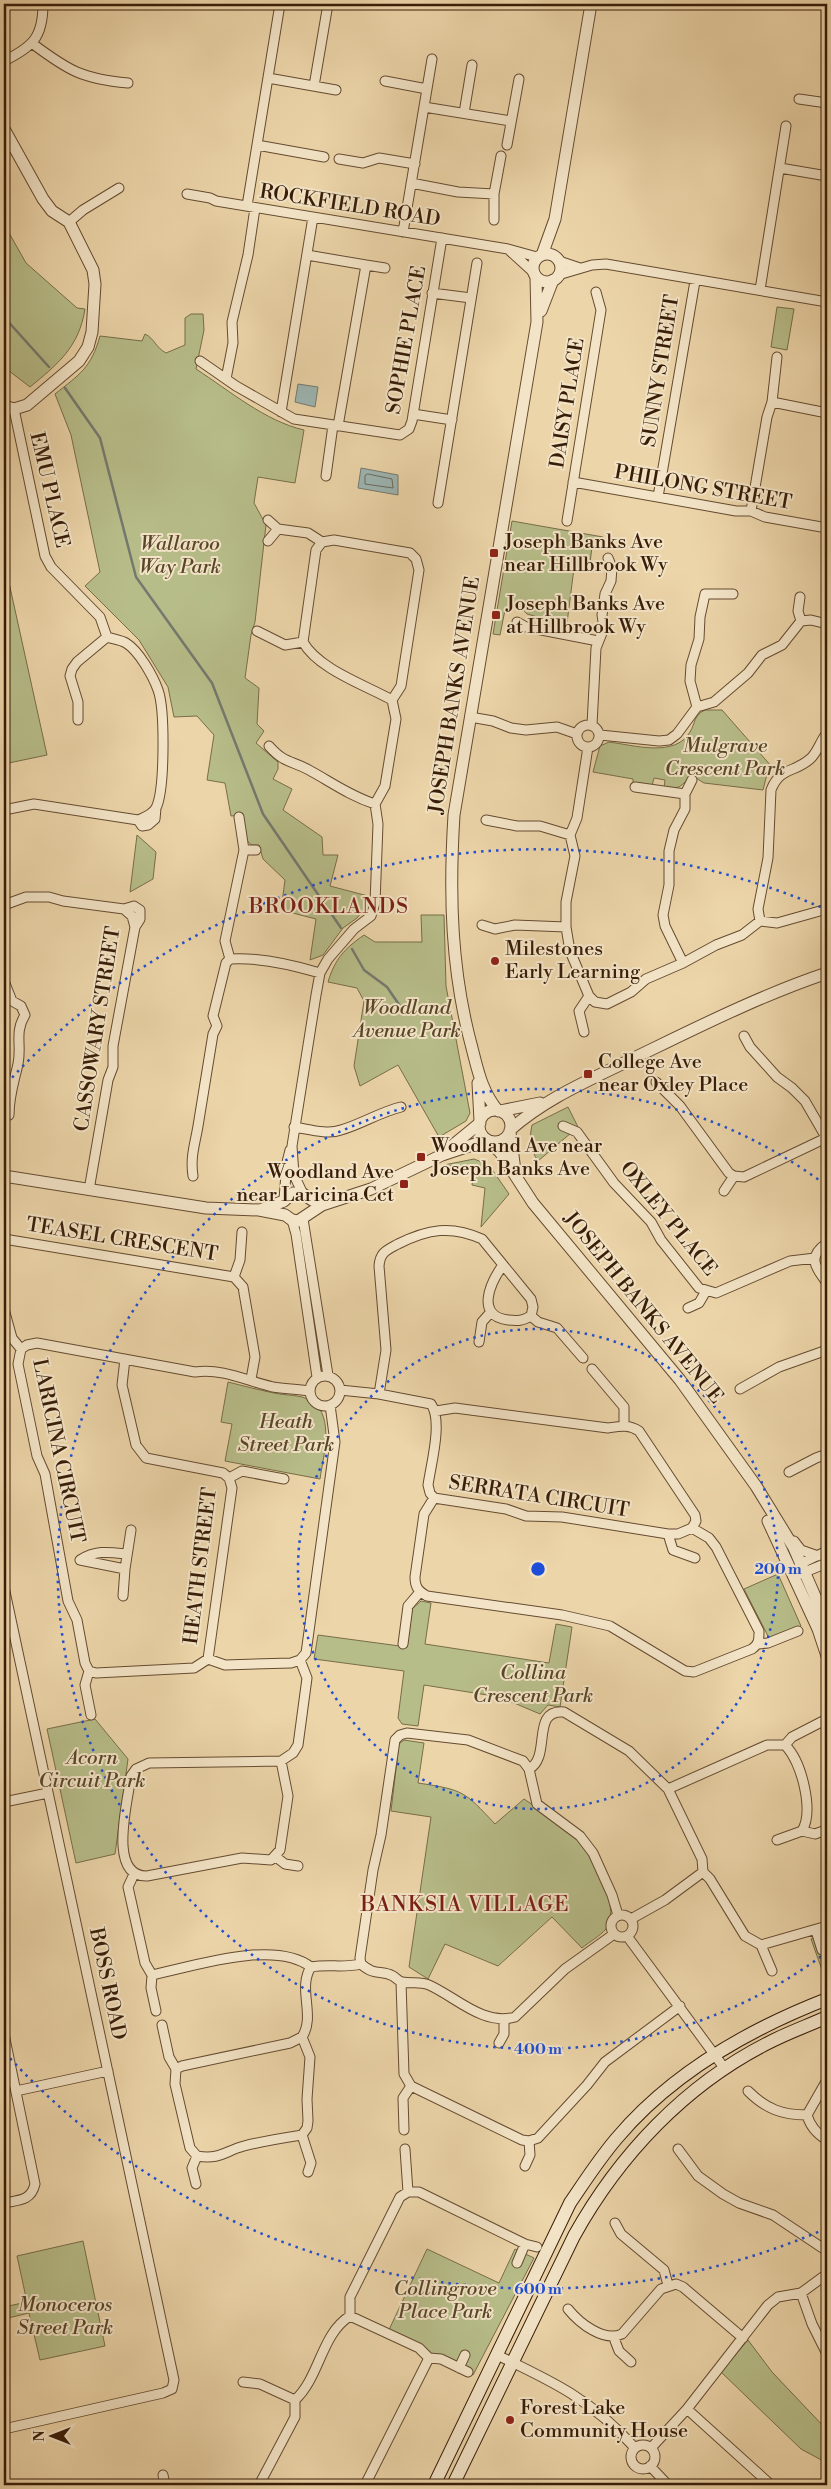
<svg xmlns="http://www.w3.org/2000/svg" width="831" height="2489" font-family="'Libre Bodoni',serif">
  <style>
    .green { fill: #b7bd89; stroke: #786d48 }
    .water { fill: #9db6b4; stroke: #75796f }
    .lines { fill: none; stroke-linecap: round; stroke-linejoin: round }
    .shore { stroke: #6a6a5e; stroke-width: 1 }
    .stream { stroke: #75796f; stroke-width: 2.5 }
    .minor-casing { stroke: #654b30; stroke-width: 11 }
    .tertiary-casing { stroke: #654b30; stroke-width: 13 }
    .secondary-casing { stroke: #381d08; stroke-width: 14 }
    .minor { stroke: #f3e4c7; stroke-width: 9 }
    .tertiary { stroke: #f3e4c7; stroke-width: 11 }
    .secondary { stroke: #f3e4c7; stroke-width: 12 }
    .ring { fill: none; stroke: #1d4ed8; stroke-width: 2.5; stroke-dasharray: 2.5 5 }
    .poi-dot { fill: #8f2418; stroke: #f3e4c7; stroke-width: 2 }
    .labels { text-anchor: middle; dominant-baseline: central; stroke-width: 4; stroke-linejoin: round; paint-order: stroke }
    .street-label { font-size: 20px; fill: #381d08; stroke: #f3e4c7 }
    .poi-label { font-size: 20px; fill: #381d08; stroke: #f3e4c7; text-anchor: start }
    .park-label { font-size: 20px; font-style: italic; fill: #584528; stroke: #f3e4c7 }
    .neighbourhood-label { font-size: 21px; letter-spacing: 1px; fill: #7a1f14; stroke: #f3e4c7 }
    .centre { fill: #1d4ed8; stroke: #f3e4c7; stroke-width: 2.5 }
    .ring-label { font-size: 15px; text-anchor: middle; font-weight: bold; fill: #1d4ed8; stroke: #f3e4c7; stroke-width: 4; stroke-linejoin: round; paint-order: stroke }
  </style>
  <rect width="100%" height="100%" fill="#ecd5a9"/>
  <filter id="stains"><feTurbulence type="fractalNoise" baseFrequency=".004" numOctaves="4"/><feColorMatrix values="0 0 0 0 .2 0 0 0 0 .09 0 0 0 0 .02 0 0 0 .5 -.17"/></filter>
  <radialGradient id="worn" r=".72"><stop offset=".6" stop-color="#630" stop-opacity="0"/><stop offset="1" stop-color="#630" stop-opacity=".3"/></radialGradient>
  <path class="green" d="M4 224 26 263 77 308 85 309C79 347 58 364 30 387L4 367Z
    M777 307 794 309 787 350 771 347Z
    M191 314H203L204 330 196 369C230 391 265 421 304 430L295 483 258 477 254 503 266 525 255 622 251 635 245 678 259 688 257 724 264 731 256 743 278 762V769L273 779 292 789 283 810 322 837 323 855H338L330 886 368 896 367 906 357 918 343 928 323 955 310 960 316 919 281 910 285 880 263 859 259 845H252L247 841 242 815 231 816 225 783 207 780 214 735 197 716 174 717 168 687 139 640 85 586 100 572 71 435 55 394C80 374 91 368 100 336L142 341 145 334C155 339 155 347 166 353L185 345V318Z
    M512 521 603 537 601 549 592 547 590 563 599 565 597 572 574 568 566 631 547 627 548 620 527 614 520 606 505 610 500 635 493 634Z
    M4 560 47 755 4 764Z
    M705 710H722L772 767 766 778 763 790 704 783 691 775C682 786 679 790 664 788L665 780 654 778 652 786 633 783V779L593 772 600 746 609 742C633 745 675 758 690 732 696 722 693 716 705 710Z
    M137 835 156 852 153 879 130 892Z
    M421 915H444L446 986 470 1113 466 1121 439 1137 398 1065 360 1086 354 1066 364 1001 357 988 328 982C335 959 344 949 364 935L375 942H422Z
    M568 1107 578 1127 538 1161C530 1149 529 1139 532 1125Z
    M474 1159 489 1165 509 1194 481 1227 485 1188 472 1185 474 1170 444 1165Z
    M228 1382C244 1386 259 1390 274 1393 287 1396 300 1394 312 1401 335 1417 323 1457 320 1479L225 1461 232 1424 221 1422Z
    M778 1574 801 1626 769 1638 744 1589Z
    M421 1601 431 1603 425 1644 549 1663 556 1624 572 1627 560 1707 548 1705 540 1714 500 1697 424 1685 418 1726 402 1724 398 1718 404 1671 314 1659 318 1635 407 1647 412 1609Z
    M95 1719 128 1759 115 1854 76 1863 47 1729Z
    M404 1740 424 1743 418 1783C464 1790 464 1791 495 1824L524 1799C537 1808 552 1817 565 1827 585 1843 624 1904 606 1929 600 1936 589 1942 582 1948L552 1917 498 1966 445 1944 428 1979 409 1967 431 1817 391 1811 399 1744Z
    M827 1933V1980L826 1981 811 1939Z
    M83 2241 105 2346 40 2360 29 2313 4 2319V2307L27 2302 17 2256Z
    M427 2249 499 2283 515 2249 534 2258 473 2375 387 2334Z
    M748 2340 772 2372 827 2430V2463L801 2449 721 2372Z"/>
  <path class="water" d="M298 384 318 387 315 407 295 402Z
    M361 468 398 475V495L358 488Z"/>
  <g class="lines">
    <path class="shore" d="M368 474 392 479 393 488 365 484V476Z"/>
    <path class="stream" d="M4 317 49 367
      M65 388 100 438 136 577 212 683 263 814 341 928
      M352 949 364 970 387 987 400 1006"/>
    <g class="minor-casing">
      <path id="minor" d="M33 44C69 71 83 79 128 83
        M4 61C32 47 43 38 43 4
        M268 78 336 90
        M385 81 427 89
        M314 86 328 4
        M799 99 827 103
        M424 107 511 121
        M464 113 472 65
        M257 145 324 157
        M507 145 519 79
        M339 159 363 163 379 158 415 164
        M780 168 827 176
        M411 183 458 192 494 194
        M187 194 210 198 216 201 508 249 537 257
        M247 206 280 4
        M494 220V194L501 156
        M69 222 83 210 119 188
        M403 232 432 59
        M510 251 533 272
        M307 255 366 265 338 426
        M559 261 580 268
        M366 265 385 268
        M558 275 592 265 606 264 827 302
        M760 290 786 126
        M432 293 471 298
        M200 361 236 386 294 419 400 435 409 429 412 421 442 238
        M226 379 233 343 232 322 248 255 255 208
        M772 402 827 413
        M281 412 313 217
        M413 414 452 420
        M326 476 333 425
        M573 482 736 511H751L765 517 827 528
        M658 497 695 281
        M438 503 477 263
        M751 511 767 417 772 402 777 357
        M268 520 278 529
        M567 521 601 310 596 292
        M268 541 278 529 308 533 322 542
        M322 542 316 550 303 642C318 669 365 685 392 700
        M800 597 798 611 801 621
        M517 622 526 627 598 641
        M257 631 285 645 303 642
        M697 707 690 681 691 665 699 639 700 617 705 594H733
        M470 717 493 721 511 728 526 730 557 727 577 734
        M78 720V702L70 676 72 669 77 662 107 637
        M577 736a11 11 0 1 1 22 0a11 11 0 1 1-22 0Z
        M592 725 596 648 604 628 602 615 605 594 611 581 612 568 608 558
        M600 735 659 741 669 740 677 734 697 707 714 702 748 673 762 655 782 645 801 621 811 620 827 624
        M269 746C284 763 290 760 309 770 331 782 350 796 375 804
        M588 747 577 818 570 835 575 856 566 902V927L570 951 589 996 595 1002 607 1004 631 992 646 979 683 963 716 945 742 935 760 921 777 923 827 909
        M635 787 685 794 692 780
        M4 810 34 804 138 820C145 817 152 815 156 808 165 790 165 709 158 690 153 676 139 651 126 643 121 640 113 639 107 637L100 617 51 567 45 556 14 409
        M138 820 142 826 148 825 155 819 156 808
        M486 820 517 826H540L570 835
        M244 850H256
        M4 905 26 897H49L63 901 124 909 132 916 135 927 113 1046V1067L108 1080 89 1190
        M124 909 134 906 140 910V919L135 927
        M760 921 758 909 768 858 771 790C780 767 794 773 810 759 818 752 820 741 827 733
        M482 925 495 929 515 925 566 927
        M230 959 225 941 244 850 239 817
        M683 963 665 926 663 915 669 885V851L674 830 685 809V794
        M4 981 12 1001 21 1006 25 1015C14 1033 22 1045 18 1064 14 1082 9 1096 9 1115
        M584 1032 579 1011 589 996
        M744 1036 750 1047 777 1077 792 1088 805 1101 827 1139
        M656 1082 680 1106 729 1173 734 1176 744 1177 826 1138
        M563 1126 577 1132 614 1183 651 1222 661 1240 699 1288 716 1293 790 1261 815 1258
        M294 1127C308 1129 327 1135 341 1130 362 1124 380 1112 401 1107
        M193 1176C190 1157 195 1144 198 1126 203 1096 208 1065 213 1034L217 1026 213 1016 226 963 230 959C259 957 293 965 320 973
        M724 1191 734 1176
        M303 1194 294 1175 292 1146 316 995 320 973 328 959 354 929 371 916 375 903 378 824 375 804 385 786 396 719 392 700 401 686 419 570 416 559 410 553 334 540 322 542
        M284 1199 287 1162 290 1150
        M303 1219 328 1375
        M292 1220 296 1234 317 1377
        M4 1239 234 1277 243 1287 255 1357 251 1379
        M827 1243C807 1257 815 1266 827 1283
        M234 1277 240 1260 242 1232
        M688 1308 699 1303 706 1291
        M4 1309 12 1338 21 1349
        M531 1316 538 1322 557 1328 583 1358
        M479 1342 482 1322 490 1313
        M125 1359 122 1385 136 1445 146 1458 223 1473 229 1478 232 1488 208 1659
        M592 1369 624 1407V1425
        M310 1391a15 15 0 1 1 30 0a15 15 0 1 1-30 0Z
        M740 1389 779 1367 827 1350
        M340 1390 379 1394 431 1404C443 1421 431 1464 428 1485L430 1493 434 1498 506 1509 526 1516 562 1517 668 1534H678L692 1528 696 1521 695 1515 639 1431C629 1424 620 1426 608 1428L455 1408 436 1411
        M309 1391C297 1389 285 1389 273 1387 247 1381 223 1368 195 1372L37 1343 27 1345 21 1349 18 1364 37 1456 45 1474 68 1601 77 1620 85 1663 89 1671 96 1673 194 1668 208 1659 225 1665 291 1663 300 1660 306 1653 335 1442 330 1405
        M379 1394 386 1350 379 1266C380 1252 387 1250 398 1244 428 1229 451 1225 482 1239L531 1299 533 1307 531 1316C522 1321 518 1321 508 1320 475 1316 490 1283 503 1265
        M789 1472 816 1458 827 1454
        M229 1478 242 1471 284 1479
        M434 1498 424 1514 415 1577C415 1587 418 1591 427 1596L562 1615 610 1626 685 1671 694 1672 752 1649C759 1644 759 1640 759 1631L716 1547 709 1538 692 1528
        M668 1534 673 1550 695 1558
        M794 1541 801 1550 818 1556
        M127 1554C108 1552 96 1550 80 1560L125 1569 131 1530
        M798 1568 800 1564 827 1551
        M800 1574 827 1563
        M4 1587 174 2380 172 2389 163 2393 4 2429
        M123 1596 125 1569
        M403 1644 408 1606 420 1592
        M758 1644 768 1643 798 1631
        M89 1671 85 1685 91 1715
        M785 1745 792 1737 827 1719
        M281 1761 288 1796 280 1850 271 1860 242 1858 147 1876C107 1877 128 1801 131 1776L136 1769 149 1763 281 1761 293 1753 298 1745 307 1678 300 1660
        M529 1769C552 1757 530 1709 564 1712L629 1751 668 1789 702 1859 703 1872 665 1900 631 1919
        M668 1789 767 1745H785C802 1762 814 1811 802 1831L777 1840
        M4 1802 48 1793
        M802 1831 815 1834 826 1830
        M276 1857 285 1864 298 1866
        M703 1872 710 1879 745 1936 761 1945 827 1926
        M134 1874 128 1887 145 1963 152 1975 151 1988 156 2011
        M611 1926a11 11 0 1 1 22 0a11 11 0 1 1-22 0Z
        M816 1931 822 1950
        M614 1934 565 1969 515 2017C483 2026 456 1997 429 1985 420 1981 412 1984 402 1982 398 1981 396 1978 393 1976 380 1969 376 1977 361 1964L360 1958 373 1870 381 1835 395 1740 400 1735 407 1733 468 1740 523 1761 529 1769 537 1804 580 1836 593 1853 612 1895 618 1915
        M627 1936 725 2069
        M761 1945 772 1971
        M152 1975C194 1966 275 1939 311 1967
        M401 1982 404 2074 411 2086 522 2140 529 2141 538 2138 587 2085 605 2062 680 2006
        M162 2025 169 2057 176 2069
        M4 2034 35 2184C31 2201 19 2200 4 2203
        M302 2037 310 2057 307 2099 308 2121 307 2128 302 2135C283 2138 263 2141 244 2146 225 2151 220 2160 197 2156L190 2148 175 2084 176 2069 182 2066 290 2043Z
        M302 2037C316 2016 297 1988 311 1967 328 1964 344 1968 361 1964
        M499 2043 504 2034V2020
        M827 2080 807 2115C810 2126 817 2134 827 2140
        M16 2091 108 2071
        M748 2091C766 2109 782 2115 807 2115
        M404 2130 403 2098 411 2086
        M302 2135 311 2163 308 2172
        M405 2149 408 2192
        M678 2149 698 2176 723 2194 739 2203 773 2215 827 2251
        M525 2166 530 2155 529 2141
        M196 2184 192 2168 197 2156
        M615 2223 621 2234 664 2270 668 2285
        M517 2263 525 2244
        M801 2293 812 2324 827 2354
        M568 2309C580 2324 604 2342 622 2334L661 2289 676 2284 683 2287 743 2338
        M350 2316V2297L400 2197 408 2192H419L525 2244 537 2247
        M614 2338 619 2351 631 2362
        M497 2355C554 2382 592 2400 635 2448
        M459 2368 465 2355
        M243 2382 260 2384 295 2400
        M687 2409 771 2485
        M631 2457a12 12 0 1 1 24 0a12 12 0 1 1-24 0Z
        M651 2448 687 2409 768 2305 778 2297 801 2293 827 2274
        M650 2466 668 2485
        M163 2475 165 2485
        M259 2485 295 2417V2400C320 2377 321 2334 350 2316L419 2348 429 2358 441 2359 468 2372
        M365 2485 429 2358"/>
    </g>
    <g class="tertiary-casing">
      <path id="tertiary" d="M4 129 43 199 52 211 69 222 93 270 95 284 92 332 88 347 79 361 27 405 14 409 4 406
        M533 268a14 14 0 1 1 28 0a14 14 0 1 1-28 0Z
        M542 255 555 219 591 4
        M541 311 553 280
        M478 1083 480 1121
        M479 1126a16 16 0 1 1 32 0a16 16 0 1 1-32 0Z
        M498 1111C482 1092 478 1071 472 1048 451 971 449 895 454 815L537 322 536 277
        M500 1111 540 1103
        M510 1130C546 1098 590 1080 632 1059 696 1028 759 996 827 973
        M510 1132 515 1171
        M488 1141 500 1152 533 1203 680 1380 756 1486 794 1548 821 1610 827 1633
        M447 1150 480 1123
        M4 1176 206 1208 259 1210 285 1215 292 1220 298 1221 322 1205 371 1189 442 1155 487 1140
        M260 1210 284 1201 293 1193 303 1194 312 1200H330
        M768 1521 818 1629 827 1656"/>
    </g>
    <g class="secondary-casing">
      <path id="secondary" d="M434 2485 570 2203C585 2181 599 2159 617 2138 671 2074 750 2029 827 1999
        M453 2485 574 2236C619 2155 685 2085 768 2043 787 2033 807 2026 827 2017"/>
    </g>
    <use href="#minor" class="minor"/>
    <use href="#tertiary" class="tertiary"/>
    <use href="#secondary" class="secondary"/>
  </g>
  <g class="ring">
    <circle cx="538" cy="1569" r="240"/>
    <path d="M827 1952A480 480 0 1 1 827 1186"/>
    <path d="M825 2229A720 720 0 0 1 7 2055M7 1083A720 720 0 0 1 825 909"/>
  </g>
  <g class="poi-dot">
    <rect x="489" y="548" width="10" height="10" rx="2.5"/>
    <rect x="491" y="610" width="10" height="10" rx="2.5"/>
    <circle cx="495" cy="961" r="5"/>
    <rect x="583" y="1069" width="10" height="10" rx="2.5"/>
    <rect x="416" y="1152" width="10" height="10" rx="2.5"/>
    <rect x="399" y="1179" width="10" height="10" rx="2.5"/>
    <circle cx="510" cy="2420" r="5"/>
  </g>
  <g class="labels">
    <g class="street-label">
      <text transform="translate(350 206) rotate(9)">ROCKFIELD ROAD</text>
      <text transform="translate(407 340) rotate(-80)">SOPHIE PLACE</text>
      <text transform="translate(661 371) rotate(-81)">SUNNY STREET</text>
      <text transform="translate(568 403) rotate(-81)">DAISY PLACE</text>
      <text transform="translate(703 488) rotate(10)">PHILONG STREET</text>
      <text transform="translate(49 490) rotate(77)">EMU PLACE</text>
      <text transform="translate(455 695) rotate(-81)">JOSEPH BANKS AVENUE</text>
      <text transform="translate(98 1029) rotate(-81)">CASSOWARY STREET</text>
      <text transform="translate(668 1219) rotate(51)">OXLEY PLACE</text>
      <text transform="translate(122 1240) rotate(9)">TEASEL CRESCENT</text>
      <text transform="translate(643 1308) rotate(51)">JOSEPH BANKS AVENUE</text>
      <text transform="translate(58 1451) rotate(78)">LARICINA CIRCUIT</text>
      <text transform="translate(539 1497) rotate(9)">SERRATA CIRCUIT</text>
      <text transform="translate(201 1566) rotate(-83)">HEATH STREET</text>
      <text transform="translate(107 1984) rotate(78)">BOSS ROAD</text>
    </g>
    <g class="poi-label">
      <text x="504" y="542">Joseph Banks Ave<tspan x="504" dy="23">near Hillbrook Wy</tspan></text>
      <text x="506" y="604">Joseph Banks Ave<tspan x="506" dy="23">at Hillbrook Wy</tspan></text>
      <text x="505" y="949">Milestones<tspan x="505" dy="23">Early Learning</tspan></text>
      <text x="598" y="1062">College Ave<tspan x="598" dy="23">near Oxley Place</tspan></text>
      <text x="431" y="1146">Woodland Ave near<tspan x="431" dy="23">Joseph Banks Ave</tspan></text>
      <text x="394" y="1172" text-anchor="end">Woodland Ave<tspan x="394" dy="23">near Laricina Cct</tspan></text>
      <text x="520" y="2408">Forest Lake<tspan x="520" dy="23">Community House</tspan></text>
    </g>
    <g class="park-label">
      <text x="180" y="544">Wallaroo<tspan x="180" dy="23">Way Park</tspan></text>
      <text x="725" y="746">Mulgrave<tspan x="725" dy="23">Crescent Park</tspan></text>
      <text x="407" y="1008">Woodland<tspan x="407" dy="23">Avenue Park</tspan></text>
      <text x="286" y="1422">Heath<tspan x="286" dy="23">Street Park</tspan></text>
      <text x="533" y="1673">Collina<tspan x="533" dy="23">Crescent Park</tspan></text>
      <text x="92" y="1758">Acorn<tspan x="92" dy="23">Circuit Park</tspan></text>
      <text x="445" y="2289">Collingrove<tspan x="445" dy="23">Place Park</tspan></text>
      <text x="65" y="2305">Monoceros<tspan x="65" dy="23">Street Park</tspan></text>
    </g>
    <g class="neighbourhood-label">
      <text x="329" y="907">BROOKLANDS</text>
      <text x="465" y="1905">BANKSIA VILLAGE</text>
    </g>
  </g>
  <circle cx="538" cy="1569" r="8" class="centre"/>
  <g class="ring-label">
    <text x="778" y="1574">200 m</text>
    <text x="538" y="2054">400 m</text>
    <text x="538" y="2294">600 m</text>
  </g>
  <rect width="831" height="2489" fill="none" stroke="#ecd5a9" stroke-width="20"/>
  <rect x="5" y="5" width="821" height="2479" fill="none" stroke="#381d08" stroke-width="2.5"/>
  <rect x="10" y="10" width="811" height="2469" fill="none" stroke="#381d08"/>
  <g transform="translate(52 2436) rotate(270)" stroke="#f3e4c7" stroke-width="4" paint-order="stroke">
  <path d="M0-4L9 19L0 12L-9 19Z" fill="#381d08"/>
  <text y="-8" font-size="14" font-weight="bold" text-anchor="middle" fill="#381d08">N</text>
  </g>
  <rect width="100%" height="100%" filter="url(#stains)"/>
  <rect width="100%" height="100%" fill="url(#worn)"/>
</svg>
